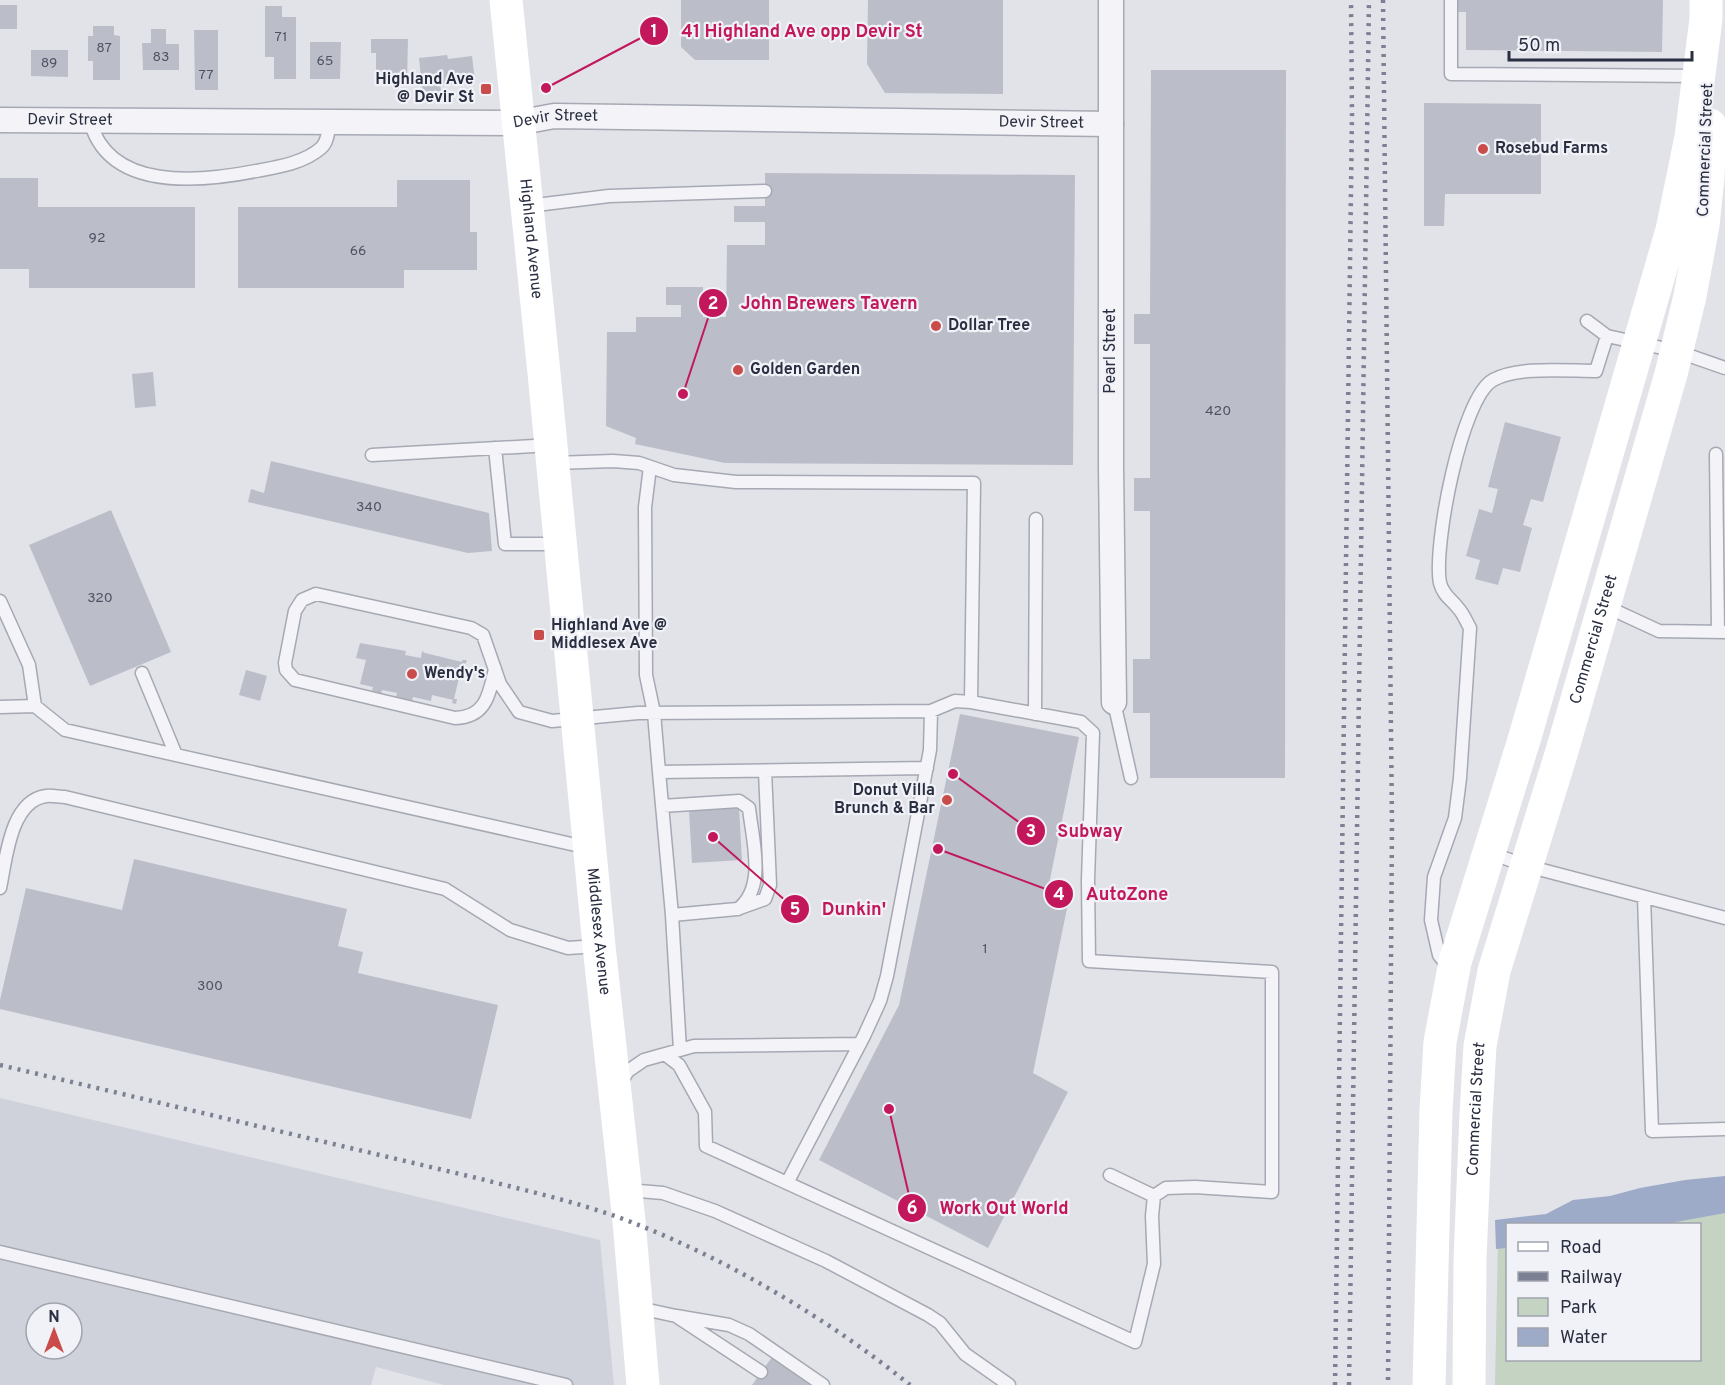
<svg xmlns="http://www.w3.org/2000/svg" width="1725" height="1385" font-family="Overpass,sans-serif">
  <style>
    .built { fill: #cfd2db; fill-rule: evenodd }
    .green { fill: #c4d3c2 }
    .water { fill: #9dabc8 }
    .building { fill: #bbbec9 }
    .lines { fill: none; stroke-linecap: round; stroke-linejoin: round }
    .service-casing { stroke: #a6a9b3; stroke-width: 15 }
    .minor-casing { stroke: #a6a9b3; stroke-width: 27 }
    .service { stroke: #f4f4f8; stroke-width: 12 }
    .minor { stroke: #f4f4f8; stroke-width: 24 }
    .secondary { stroke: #fff; stroke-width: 33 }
    .rail { stroke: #7b8092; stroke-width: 4.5; stroke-dasharray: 3 6; stroke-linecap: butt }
    .poi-dot { fill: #ca4c4a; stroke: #f1f2f7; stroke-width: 2 }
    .labels { text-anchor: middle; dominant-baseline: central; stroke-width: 4.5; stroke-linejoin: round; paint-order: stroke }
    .number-label { font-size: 14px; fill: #4e5263 }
    .poi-label { font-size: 16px; font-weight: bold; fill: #2a2e41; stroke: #f1f2f7; text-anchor: start }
    .street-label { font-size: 16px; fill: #2a2e41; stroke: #f1f2f7 }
    .leader { fill: none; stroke: #c2185b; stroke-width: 2 }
    .callout-dot { fill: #c2185b; stroke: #f1f2f7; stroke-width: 2 }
    .mark-label { font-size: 18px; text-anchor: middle; font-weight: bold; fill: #fff }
    .callout-label { font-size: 18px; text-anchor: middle; font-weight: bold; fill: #c2185b; stroke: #f1f2f7; stroke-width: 4.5; stroke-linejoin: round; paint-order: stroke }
  </style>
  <rect width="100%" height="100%" fill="#e1e3e9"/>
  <path class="built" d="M0 1098 600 1240 614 1385H444L376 1367 371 1385H0ZM36 1313H72V1349H36Z"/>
  <path class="green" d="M1725 1210V1385H1495L1498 1242 1507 1241 1508 1360H1700V1224H1622Z"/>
  <path class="water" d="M1725 1176V1213L1665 1224H1508L1507 1248 1496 1249 1495 1220 1546 1214 1573 1200 1610 1196 1640 1188 1685 1180Z"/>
  <path class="building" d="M681 0H769V60H695L681 47Z
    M868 0H1003V94L885 93 867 64Z
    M1457 0H1663L1662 52 1466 50V12H1456Z
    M0 5H17V29H0Z
    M265 6H282V17H296V79H274V57H265Z
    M93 26H114V35L120 36V80H93V61H88V36H93Z
    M151 29H166V44H179V70H143L142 43H151Z
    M194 30H218V90H195Z
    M371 39H408L407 82H376V53H371Z
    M310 42H341L340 79H310Z
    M31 50H68V77L31 76Z
    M447 55 448 59 472 56 475 81 440 85 442 96 423 98 419 58Z
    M1151 70H1286L1285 778H1150V713H1133V659H1150V511H1134V478H1150V344H1134V314H1150Z
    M1424 103 1541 104V194H1445L1444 226H1424Z
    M765 173 1075 175 1073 465 725 463 635 444 636 438 606 426 607 332H636V317H681V305H666V287H703V317H726L727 245H765V222H734V206H765Z
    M0 178H38V207H195V288H29V269H0Z
    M397 180H470V232H477V270H404V288H238V207H397Z
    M153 372 156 406 135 408 132 374Z
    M1505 422 1561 437 1543 502 1531 499 1523 525 1532 528 1520 572 1503 568 1498 585 1475 579 1480 560 1466 556 1479 509 1492 513 1498 489 1488 487Z
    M271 461 489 513 492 551 468 553 248 502 251 489 264 493Z
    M111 510 171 652 90 686 29 545Z
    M360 643 406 651 405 655 421 658 422 651 425 653 462 662V660H467L465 665H462L454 699H457L456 704 452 703 453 700 432 695 431 701 413 697 412 701 396 697 397 693 382 690 381 694 372 691 373 687 360 684 366 660 356 658Z
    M246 670 267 676 260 701 239 695Z
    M960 714 1079 737 1048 889 1070 894 1033 1073 1068 1092 988 1248 819 1160 899 1005Z
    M739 808 742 860 692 863 689 811Z
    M134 859 347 909 338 946 363 952 358 973 498 1005 471 1119 0 1009V1000L26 888 122 910Z
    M772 1357 811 1385H752Z"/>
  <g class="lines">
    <g class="service-casing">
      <path id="service" d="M1451 0V74L1698 76
        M90 121C109 192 200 182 256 171 278 167 304 163 321 148 328 142 328 131 330 122
        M528 206 609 196 765 191
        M1587 321 1607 336 1676 351 1725 368
        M495 448 505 544H559
        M1716 454 1718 632
        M372 455 551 445
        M554 463 613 461 639 463 674 475 736 482 974 483 971 702
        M650 467 645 507 646 675 654 713 659 772 672 915 680 1050
        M0 601 29 665 35 706
        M1605 606 1659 631 1725 632
        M495 669C489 695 486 717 455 718L295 680 286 670 285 663 295 611 302 600 316 594 471 628 483 635 500 684 519 712 552 721 638 713 931 711 955 701 971 702 1081 722 1093 733 1088 880 1089 961 1272 972V1192L1195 1187 1166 1188 1154 1196 1152 1216 1154 1264 1135 1342 706 1146 705 1112 679 1065 666 1055
        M142 673 176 755
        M1114 702 1131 778
        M0 707 35 706 65 730 589 848
        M1035 714 1036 519
        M659 772 927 768
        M662 806 739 801 749 808C752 839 767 887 738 909
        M1490 853 1527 866 1725 918
        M0 888C6 860 10 801 46 796 52 795 59 797 65 797L445 889 510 930 568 948 598 946
        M1644 897 1652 1131 1725 1129
        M672 915 737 909 765 899 770 885 765 771
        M1450 969 1439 955 1431 920 1434 877 1455 818 1460 778 1470 628C1466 621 1463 613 1458 608 1451 599 1443 595 1440 583 1433 547 1461 398 1493 380 1518 366 1567 371 1596 371L1607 336
        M621 1082 628 1071 644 1060 694 1046 860 1044
        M1110 1175 1154 1196
        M787 1183 864 1036 880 1001 887 976 930 750 931 711
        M627 1190 663 1193 715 1211 826 1261 928 1315 940 1323 965 1354 1009 1385
        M0 1252 566 1385
        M639 1308 676 1316 761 1372
        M676 1316 729 1325 749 1334 823 1385"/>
    </g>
    <g class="minor-casing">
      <g id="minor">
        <path d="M1111 0V467L1114 702"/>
        <path id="s1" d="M0 120 517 123 554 116 1111 124"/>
      </g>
    </g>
    <use href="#service" class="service"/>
    <use href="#minor" class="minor"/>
    <g class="secondary">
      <path id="s2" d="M506 0 544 373 599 946 629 1221 643 1385"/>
      <path d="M1429 1385 1436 1111 1440 1042 1455 962 1524 740 1672 230 1691 137 1706 19V0"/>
      <path id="s3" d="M1469 1385 1470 1259 1476 1114 1480 1046 1494 971 1562 751 1671 374 1690 296 1703 225 1708 177 1710 125"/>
    </g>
    <path class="rail" d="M1383 0 1392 822 1388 1385
      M0 1065 481 1179C531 1192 582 1203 631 1222 727 1259 830 1320 910 1385
      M1335 1385 1352 115 1351 0
      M1349 1385 1369 0"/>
  </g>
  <g class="poi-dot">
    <rect x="480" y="83" width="12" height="12" rx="3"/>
    <circle cx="1483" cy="149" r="6"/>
    <circle cx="936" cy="326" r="6"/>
    <circle cx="738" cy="370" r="6"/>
    <rect x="533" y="629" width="12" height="12" rx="3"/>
    <circle cx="412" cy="674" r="6"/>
    <circle cx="947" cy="800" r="6"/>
  </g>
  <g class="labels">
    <g class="number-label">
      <text x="281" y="37">71</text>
      <text x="104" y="48">87</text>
      <text x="161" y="57">83</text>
      <text x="325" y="61">65</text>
      <text x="49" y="63">89</text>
      <text x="206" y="75">77</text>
      <text x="97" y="238">92</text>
      <text x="358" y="251">66</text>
      <text x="1218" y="411">420</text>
      <text x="369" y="507">340</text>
      <text x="100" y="598">320</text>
      <text x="985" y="949">1</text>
      <text x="210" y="986">300</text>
    </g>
    <g class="poi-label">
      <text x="474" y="80" text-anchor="end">Highland Ave<tspan x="474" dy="18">@ Devir St</tspan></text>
      <text x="1495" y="149">Rosebud Farms</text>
      <text x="948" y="326">Dollar Tree</text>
      <text x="750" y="370">Golden Garden</text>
      <text x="551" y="626">Highland Ave @<tspan x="551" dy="18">Middlesex Ave</tspan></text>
      <text x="424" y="674">Wendy's</text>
      <text x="935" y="791" text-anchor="end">Donut Villa<tspan x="935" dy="18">Brunch &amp; Bar</tspan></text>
    </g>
    <g class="street-label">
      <text stroke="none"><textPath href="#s1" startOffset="556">Devir Street</textPath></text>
      <text stroke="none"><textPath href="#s1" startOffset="70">Devir Street</textPath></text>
      <text stroke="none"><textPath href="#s1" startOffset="1042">Devir Street</textPath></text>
      <text transform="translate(1706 150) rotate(-88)">Commercial Street</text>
      <text stroke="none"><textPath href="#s2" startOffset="240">Highland Avenue</textPath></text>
      <text transform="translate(1111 351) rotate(-90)">Pearl Street</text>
      <text stroke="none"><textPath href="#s3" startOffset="762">Commercial Street</textPath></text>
      <text stroke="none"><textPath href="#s2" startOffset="936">Middlesex Avenue</textPath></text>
      <text stroke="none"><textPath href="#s3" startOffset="276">Commercial Street</textPath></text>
    </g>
  </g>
  <path class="leader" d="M546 88L654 31M683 394L713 303M953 774L1031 831M938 849L1059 894M713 837L795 909M889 1109L912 1208"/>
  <g class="callout-dot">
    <circle cx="546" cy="88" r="6"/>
    <circle cx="683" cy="394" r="6"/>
    <circle cx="953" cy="774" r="6"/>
    <circle cx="938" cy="849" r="6"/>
    <circle cx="713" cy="837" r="6"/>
    <circle cx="889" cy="1109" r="6"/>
    <circle cx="654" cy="31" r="15"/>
    <circle cx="713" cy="303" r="15"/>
    <circle cx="1031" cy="831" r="15"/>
    <circle cx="1059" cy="894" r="15"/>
    <circle cx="795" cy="909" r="15"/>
    <circle cx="912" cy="1208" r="15"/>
  </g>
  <g class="mark-label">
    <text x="654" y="37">1</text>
    <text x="713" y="309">2</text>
    <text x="1031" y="837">3</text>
    <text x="1059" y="900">4</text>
    <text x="795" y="915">5</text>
    <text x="912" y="1214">6</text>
  </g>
  <g class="callout-label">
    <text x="802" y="37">41 Highland Ave opp Devir St</text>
    <text x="829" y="309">John Brewers Tavern</text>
    <text x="1090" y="837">Subway</text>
    <text x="1127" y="900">AutoZone</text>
    <text x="854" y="915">Dunkin'</text>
    <text x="1004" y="1214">Work Out World</text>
  </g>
  <rect x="1506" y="1223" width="195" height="138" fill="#f1f2f7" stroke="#a1a4ae" stroke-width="1.5"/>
  <rect x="1518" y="1242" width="30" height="9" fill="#ffffff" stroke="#a1a4ae" stroke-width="1.5"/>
  <text x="1560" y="1253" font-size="18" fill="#2a2e41">Road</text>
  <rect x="1518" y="1272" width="30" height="9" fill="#7b8092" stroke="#a1a4ae" stroke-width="1.5"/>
  <text x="1560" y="1283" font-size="18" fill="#2a2e41">Railway</text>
  <rect x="1518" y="1298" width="30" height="18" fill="#c4d3c2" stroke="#a1a4ae" stroke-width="1.5"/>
  <text x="1560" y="1313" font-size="18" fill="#2a2e41">Park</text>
  <rect x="1518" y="1328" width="30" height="18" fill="#9dabc8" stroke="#a1a4ae" stroke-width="1.5"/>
  <text x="1560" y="1343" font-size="18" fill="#2a2e41">Water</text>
  <g transform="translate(54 1331)"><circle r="28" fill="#f1f2f7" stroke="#a1a4ae" stroke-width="1.5"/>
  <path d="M0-4.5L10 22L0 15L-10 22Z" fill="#ca4c4a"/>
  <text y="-9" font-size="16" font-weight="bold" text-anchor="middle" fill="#2a2e41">N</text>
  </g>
  <path d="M1509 51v9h183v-9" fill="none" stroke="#2a2e41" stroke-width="3"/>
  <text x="1518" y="51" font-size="18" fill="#2a2e41" stroke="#f1f2f7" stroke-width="4.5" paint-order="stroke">50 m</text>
</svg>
